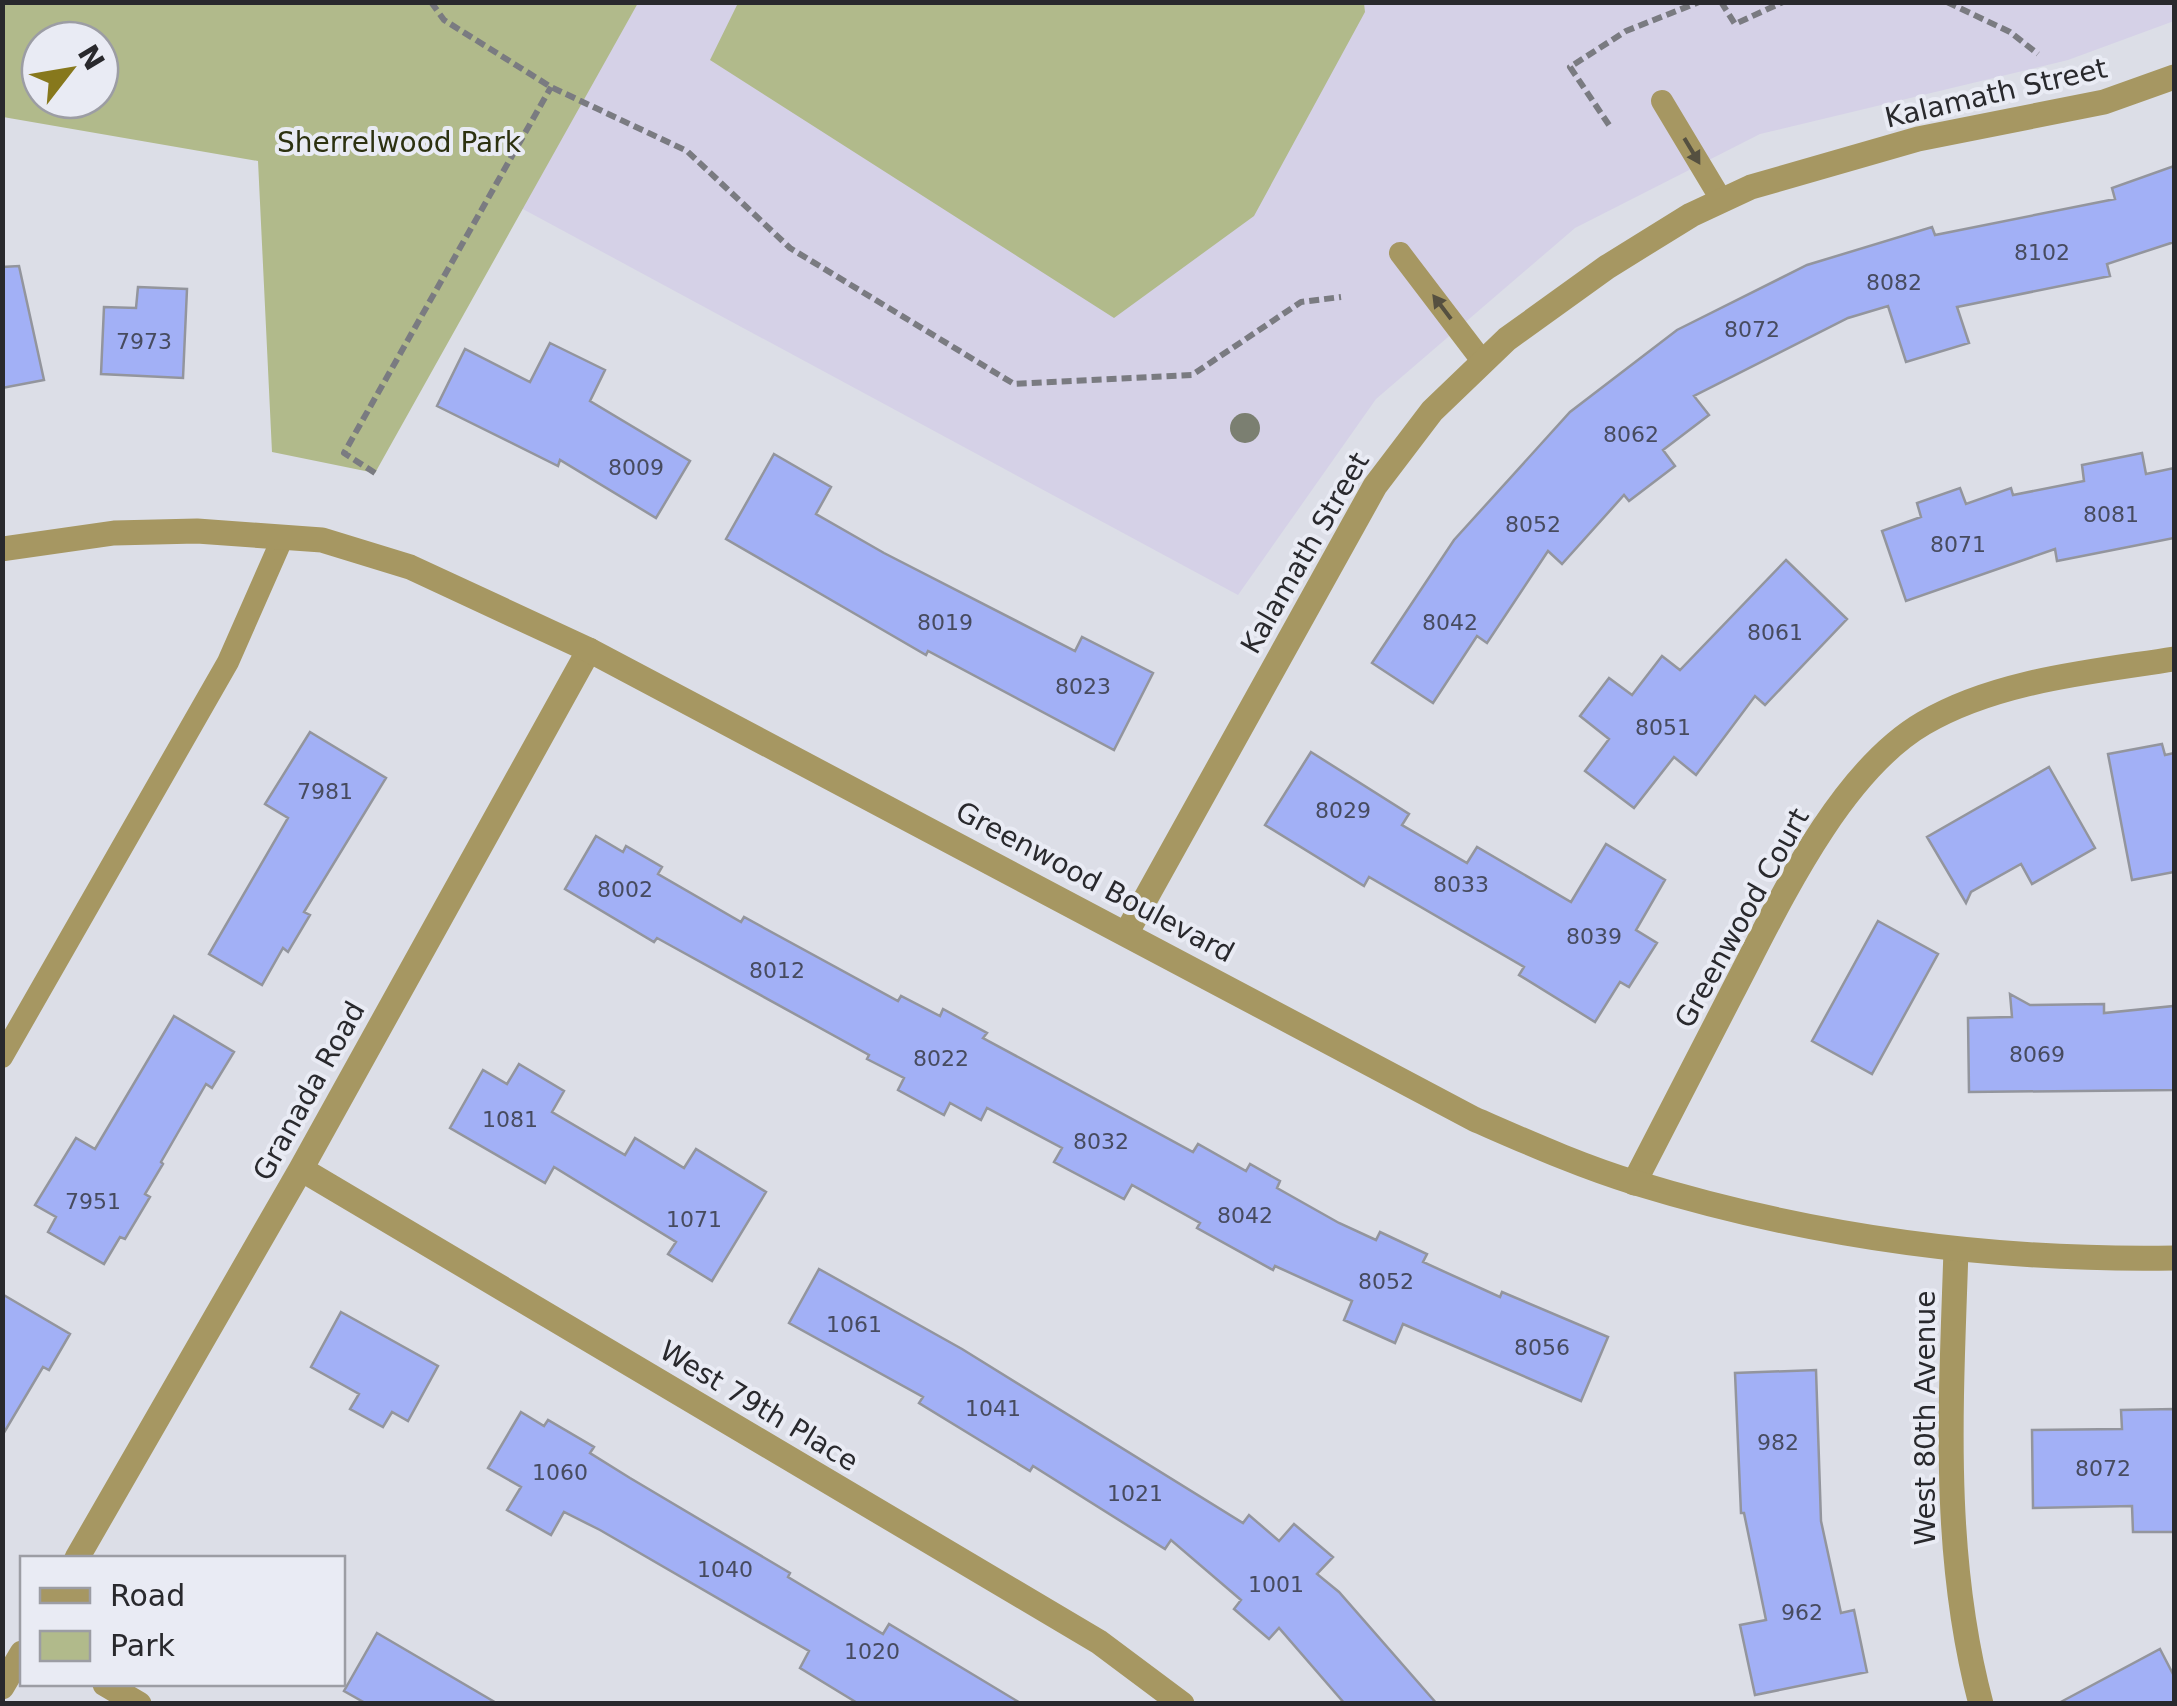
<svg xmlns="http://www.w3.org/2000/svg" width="2177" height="1706" font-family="'DejaVu Sans',sans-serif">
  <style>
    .education { fill: #d5d1e7 }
    .green { fill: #b1ba8b; fill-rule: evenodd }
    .building { fill: #a2b0f6; stroke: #93959d; stroke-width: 2.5 }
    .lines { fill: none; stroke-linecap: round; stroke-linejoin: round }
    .path { stroke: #7a7b81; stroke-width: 6; stroke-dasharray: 10 5; stroke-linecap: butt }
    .service { stroke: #a69762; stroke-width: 22 }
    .minor { stroke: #a69762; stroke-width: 25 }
    .tertiary { stroke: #a69762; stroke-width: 25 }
    .tree { fill: #7b7f71 }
    .oneway { fill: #555040 }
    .labels { text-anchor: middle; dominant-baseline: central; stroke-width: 8; stroke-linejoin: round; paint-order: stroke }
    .number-label { font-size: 22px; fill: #474b5f }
    .street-label { font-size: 28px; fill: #29292d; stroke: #e9ebf4 }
    .park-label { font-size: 28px; fill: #2c3110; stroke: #e9ebf4 }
  </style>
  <rect width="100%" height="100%" fill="#dcdee7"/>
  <path class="education" d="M638 3H2174V21L2068 60 1760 134 1575 228 1376 399 1238 595 521 208Z"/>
  <path class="green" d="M2 3 3 2 638 3 375 473 272 452 258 161 3 117ZM40 40H100V100H40Z
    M1364 3 1365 12 1254 216 1114 318 710 60 738 3Z"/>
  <path class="building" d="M2174 166V242L2107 264 2110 276 1957 307 1969 343 1906 362 1888 306 1848 318 1694 396 1709 415 1663 450 1675 466 1629 501 1624 495 1562 564 1548 551 1487 643 1477 636 1433 703 1372 663 1454 540 1570 412 1677 330 1807 265 1932 227 1935 235 2115 199 2112 188Z
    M19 266 44 380 2 388V267Z
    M138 287 187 289 183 378 101 374 104 307 136 308Z
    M550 343 605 370 590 401 690 461 656 518 560 460 558 466 437 406 465 349 530 382Z
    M2142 453 2146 474 2174 468V538L2057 561 2055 549 1906 601 1882 531 1921 517 1917 503 1960 488 1966 504 2011 488 2013 495 2084 481 2082 465Z
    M774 454 831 487 816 514 884 553 1075 651 1082 637 1153 673 1114 750 928 651 926 655 726 539Z
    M1786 560 1847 619 1765 705 1755 696 1696 775 1674 757 1634 808 1585 771 1609 739 1580 716 1609 678 1632 695 1662 656 1680 670Z
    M310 732 386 778 304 912 310 915 288 952 283 948 262 985 209 954 288 818 265 804Z
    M2162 744 2165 755 2174 753V872L2132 880 2108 754Z
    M1311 752 1409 814 1402 825 1467 863 1477 847 1571 902 1606 844 1665 880 1636 930 1657 943 1629 987 1620 982 1595 1022 1519 975 1524 967 1369 877 1364 886 1265 825Z
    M2049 767 2095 848 2032 884 2021 864 1971 892 1966 903 1927 837Z
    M596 836 623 852 626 846 662 867 658 874 741 922 744 917 898 1001 901 996 940 1016 943 1009 987 1033 983 1038 1193 1152 1198 1144 1246 1171 1250 1164 1280 1181 1277 1188 1339 1223 1376 1240 1380 1232 1427 1254 1423 1262 1500 1297 1502 1292 1608 1337 1581 1401 1403 1324 1395 1343 1344 1320 1352 1301 1275 1266 1273 1270 1197 1228 1200 1223 1132 1185 1124 1199 1054 1162 1062 1148 987 1108 981 1120 950 1103 944 1115 898 1090 904 1078 867 1059 869 1055 657 938 654 942 565 889Z
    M1878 921 1938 954 1872 1074 1812 1041Z
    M2010 994 2030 1005 2104 1004V1013L2174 1006V1090L1969 1092 1968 1018 2012 1017Z
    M174 1016 234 1052 212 1088 206 1084 161 1162 163 1164 145 1194 150 1197 125 1239 120 1237 104 1264 48 1232 56 1217 35 1205 76 1138 95 1149Z
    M519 1064 564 1091 552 1112 625 1155 635 1138 684 1168 696 1149 766 1192 712 1281 668 1254 676 1242 554 1167 545 1183 450 1128 483 1070 507 1084Z
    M819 1269 962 1349 1243 1523 1249 1515 1279 1541 1294 1524 1333 1557 1317 1574 1339 1592 1437 1704H1345L1279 1628 1269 1639 1234 1609 1241 1600 1171 1540 1165 1549 1033 1466 1030 1471 919 1403 923 1397 789 1323Z
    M2 1294 70 1334 49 1370 43 1367 2 1436Z
    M341 1312 438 1366 408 1421 392 1412 383 1427 350 1409 359 1394 311 1367Z
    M1816 1370 1821 1521 1841 1613 1854 1610 1867 1672 1755 1695 1740 1625 1766 1620 1744 1513H1741L1735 1373Z
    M2174 1409V1532H2133L2132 1506 2033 1508 2032 1430 2122 1429 2121 1410Z
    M521 1412 544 1426 548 1420 594 1447 590 1453 630 1478 790 1573 788 1577 883 1634 889 1624 1022 1704H859L800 1668 809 1651 600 1530 564 1512 551 1535 507 1510 521 1487 488 1468Z
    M377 1633 498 1704H367L344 1691Z
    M2160 1649 2174 1676V1704H2057Z"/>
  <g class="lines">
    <path class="path" d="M431 2 444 20 551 87 687 151 790 248 1014 384 1192 375 1301 302 1341 297
      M1721 2 1735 24 1783 2
      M1947 2 2010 32 2038 54
      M1609 125 1570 67 1626 31 1699 2
      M375 473 344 453 551 87"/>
    <path class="service" d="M1662 101 1722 201
      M1400 253 1483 362
      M2 1057 228 662 283 537"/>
    <path class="minor" d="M1127 932 1375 486 1432 411 1507 339 1607 267 1691 215 1751 187 1918 139 2104 102 2174 77
      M301 1169 1099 1642 1182 1704
      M1634 1183C1667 1120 1699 1056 1732 993 1777 907 1838 773 1924 723 1998 680 2092 672 2174 659
      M1956 1250C1951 1404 1941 1553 1981 1704
      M77 1558 301 1169 589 650
      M105 1684 139 1704
      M2 1687 22 1653"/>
    <path class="tertiary" d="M2 549 114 533 197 531 322 540 410 567 589 650 1474 1119C1527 1142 1580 1166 1636 1183 1812 1237 1991 1261 2174 1258"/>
  </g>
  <circle class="tree" cx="1245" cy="428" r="15"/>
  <defs><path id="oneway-solid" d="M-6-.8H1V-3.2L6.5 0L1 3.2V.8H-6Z" transform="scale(2.5)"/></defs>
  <g class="oneway">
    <use href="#oneway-solid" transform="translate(1692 151) rotate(59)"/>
    <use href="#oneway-solid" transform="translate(1442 307) rotate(-127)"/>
  </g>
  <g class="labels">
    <g class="number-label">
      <text x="2042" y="252">8102</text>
      <text x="1894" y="282">8082</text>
      <text x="1752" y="329">8072</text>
      <text x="144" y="341">7973</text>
      <text x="1631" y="434">8062</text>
      <text x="636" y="467">8009</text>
      <text x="2111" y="514">8081</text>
      <text x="1533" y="524">8052</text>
      <text x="1958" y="544">8071</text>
      <text x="945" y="622">8019</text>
      <text x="1450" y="622">8042</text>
      <text x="1775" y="632">8061</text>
      <text x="1083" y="686">8023</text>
      <text x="1663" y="727">8051</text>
      <text x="325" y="791">7981</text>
      <text x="1343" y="810">8029</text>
      <text x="1461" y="884">8033</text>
      <text x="625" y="889">8002</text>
      <text x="1594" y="936">8039</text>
      <text x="777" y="970">8012</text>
      <text x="2037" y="1054">8069</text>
      <text x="941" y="1058">8022</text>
      <text x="510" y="1119">1081</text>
      <text x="1101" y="1141">8032</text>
      <text x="93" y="1201">7951</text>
      <text x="1245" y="1215">8042</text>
      <text x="694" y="1219">1071</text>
      <text x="1386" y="1281">8052</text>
      <text x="854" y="1324">1061</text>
      <text x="1542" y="1347">8056</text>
      <text x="993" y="1408">1041</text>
      <text x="1778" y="1442">982</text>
      <text x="2103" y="1468">8072</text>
      <text x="560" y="1472">1060</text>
      <text x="1135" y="1493">1021</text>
      <text x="725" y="1569">1040</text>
      <text x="1276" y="1584">1001</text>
      <text x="1802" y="1612">962</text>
      <text x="872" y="1651">1020</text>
    </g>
    <g class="street-label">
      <text transform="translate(1996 93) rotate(-13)">Kalamath Street</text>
      <text transform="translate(1305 553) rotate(-60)">Kalamath Street</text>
      <text transform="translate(1095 882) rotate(28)">Greenwood Boulevard</text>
      <text transform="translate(1742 918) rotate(-61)">Greenwood Court</text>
      <text transform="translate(309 1091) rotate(-61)">Granada Road</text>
      <text transform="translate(759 1406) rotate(31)">West 79th Place</text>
      <text transform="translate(1925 1418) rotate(-90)">West 80th Avenue</text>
    </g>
    <g class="park-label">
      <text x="399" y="142">Sherrelwood Park</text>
    </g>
  </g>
  <rect width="2177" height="1706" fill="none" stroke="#29292d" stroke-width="10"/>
  <rect x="20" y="1556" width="325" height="130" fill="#e9ebf4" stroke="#9c9da4" stroke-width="2.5"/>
  <rect x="40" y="1588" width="50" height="15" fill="#a69762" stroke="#9c9da4" stroke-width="2.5"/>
  <text x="110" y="1606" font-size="30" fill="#29292d">Road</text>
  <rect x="40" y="1631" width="50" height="30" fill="#b1ba8b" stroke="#9c9da4" stroke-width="2.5"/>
  <text x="110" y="1656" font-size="30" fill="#29292d">Park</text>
  <g transform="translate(70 70) rotate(59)"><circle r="48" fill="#e9ebf4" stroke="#9c9da4" stroke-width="2.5"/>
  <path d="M0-8L18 38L0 25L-18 38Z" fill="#87781c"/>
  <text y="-15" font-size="28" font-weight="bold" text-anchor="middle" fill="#29292d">N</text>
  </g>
</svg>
